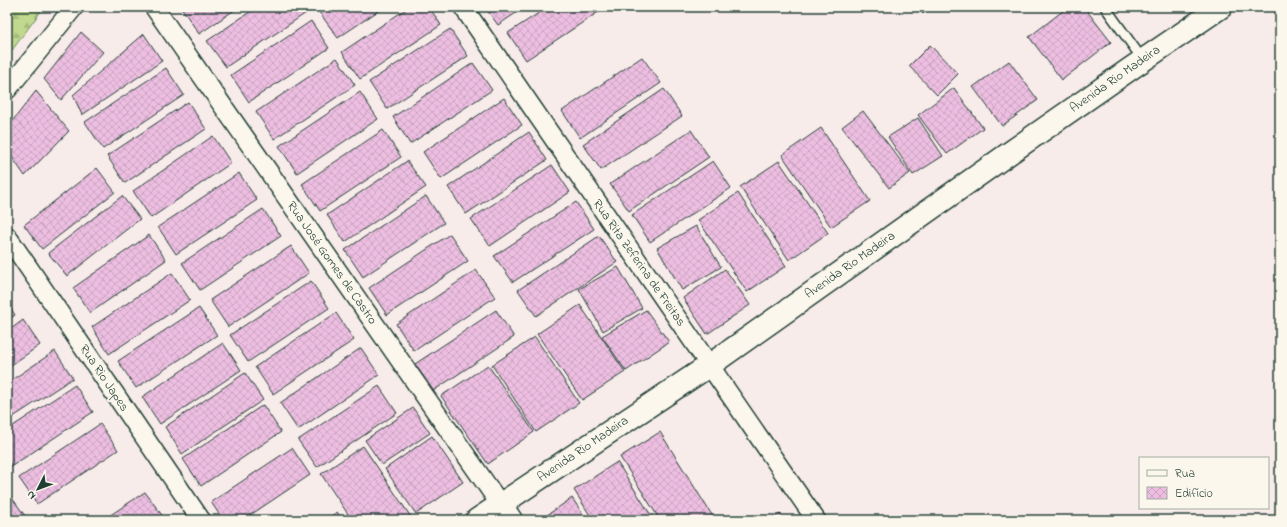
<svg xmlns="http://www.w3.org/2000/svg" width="1287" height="527" font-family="'Indie Flower',sans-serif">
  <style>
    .forest { fill: url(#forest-firs); stroke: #708b62 }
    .building { fill: url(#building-cross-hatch); stroke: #1f3d34 }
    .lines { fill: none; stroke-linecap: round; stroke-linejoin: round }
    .service-casing { stroke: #1f3d34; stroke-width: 12 }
    .minor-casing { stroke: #1f3d34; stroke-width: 21 }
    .tertiary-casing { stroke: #1f3d34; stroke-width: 25 }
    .secondary-casing { stroke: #1f3d34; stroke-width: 25 }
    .service { stroke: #fbf7ec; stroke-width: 9 }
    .minor { stroke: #fbf7ec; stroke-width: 18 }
    .tertiary { stroke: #fbf7ec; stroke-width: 22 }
    .secondary { stroke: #fbf7ec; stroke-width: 22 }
    .labels { text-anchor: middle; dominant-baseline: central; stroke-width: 4; stroke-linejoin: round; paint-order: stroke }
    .street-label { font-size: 13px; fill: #1f3d34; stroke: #fbf7ec }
  </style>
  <defs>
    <pattern id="forest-firs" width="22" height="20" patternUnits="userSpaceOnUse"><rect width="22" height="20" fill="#c0d98f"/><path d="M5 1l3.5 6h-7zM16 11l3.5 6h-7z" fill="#a5bb7c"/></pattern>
    <pattern id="building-cross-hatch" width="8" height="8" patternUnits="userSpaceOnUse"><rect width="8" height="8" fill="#edbee1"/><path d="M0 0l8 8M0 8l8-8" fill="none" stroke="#cba4c2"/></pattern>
  </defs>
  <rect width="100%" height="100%" fill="#f8ecea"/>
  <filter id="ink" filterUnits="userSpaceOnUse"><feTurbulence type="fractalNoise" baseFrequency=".025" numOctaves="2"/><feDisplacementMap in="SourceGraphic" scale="8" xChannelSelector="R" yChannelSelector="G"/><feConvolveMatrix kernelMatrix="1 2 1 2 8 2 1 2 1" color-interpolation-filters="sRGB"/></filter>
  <g filter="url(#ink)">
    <path class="forest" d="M7 7H44L7 57Z"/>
    <path class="building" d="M181 7H239L199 34Z
      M257 7H302L306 13 226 67 207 41Z
      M326 7H384L338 38 319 12Z
      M409 7H429L441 25 360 79 342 52Z
      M485 7H525L498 25Z
      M548 7H606L526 60 508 33Z
      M916 7H930L923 14Z
      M1068 7H1084L1111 42 1062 80 1029 37Z
      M311 21 329 48 249 102 231 75Z
      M450 29 468 56 387 109 369 82Z
      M81 32 103 52 61 100 44 79Z
      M144 34 162 61 82 115 73 95Z
      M930 45 958 74 937 95 909 66Z
      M642 57 661 83 580 138 562 111Z
      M337 58 355 85 274 139 256 112Z
      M1009 61 1038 100 1002 126 973 87Z
      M473 63 492 90 410 144 393 117Z
      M166 68 184 95 103 149 85 122Z
      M954 88 983 128 947 154 918 115Z
      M664 89 682 116 601 170 583 144Z
      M36 91 69 131 25 176 7 150V128Z
      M360 92 378 119 297 173 279 146Z
      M504 98 522 125 441 179 423 152Z
      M188 102 206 129 125 183 107 156Z
      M863 111 910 173 889 188 842 127Z
      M918 118 943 156 913 175 888 137Z
      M821 128 870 201 831 227 782 155Z
      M383 130 401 157 320 211 302 184Z
      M691 130 709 157 629 211 610 184Z
      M529 132 547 160 466 214 448 187Z
      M213 136 231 163 151 218 133 191Z
      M407 161 426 187 345 242 327 215Z
      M713 161 731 188 650 242 632 215Z
      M779 161 828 233 789 260 740 187Z
      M552 165 570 192 490 246 471 219Z
      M97 168 115 192 42 249 24 225Z
      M239 173 257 200 176 254 158 227Z
      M738 193 786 266 747 292 698 220Z
      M122 196 140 219 67 276 48 253Z
      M426 196 444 223 363 277 345 250Z
      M576 202 594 229 513 282 494 256Z
      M263 209 281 236 200 290 182 263Z
      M696 226 721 267 682 290 657 248Z
      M450 234 468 261 387 315 369 288Z
      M149 235 166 260 90 313 73 288Z
      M599 236 617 262 536 316 518 290Z
      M291 246 309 273 228 327 210 300Z
      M618 267 642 308 603 331 579 289Z
      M725 269 750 305 707 334 683 298Z
      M476 270 495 297 414 351 396 324Z
      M172 273 190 300 109 354 92 327Z
      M311 281 329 308 248 362 230 335Z
      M7 302 15 315 7 321Z
      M580 305 625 372 582 400 537 334Z
      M199 308 217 335 136 388 118 361Z
      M496 310 514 337 433 391 415 364Z
      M646 310 669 342 626 371 602 336Z
      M336 313 354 340 273 394 255 367Z
      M23 320 40 345 7 368V332Z
      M535 337 579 403 536 432 492 365Z
      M223 343 241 370 160 424 142 397Z
      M361 348 379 375 298 430 280 403Z
      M55 351 73 378 7 421V383Z
      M488 365 534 432 488 464 441 396Z
      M245 373 263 400 182 454 165 427Z
      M75 385 93 412 12 466 7 459V430Z
      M379 386 397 413 317 467 298 440Z
      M263 405 281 432 201 486 183 459Z
      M413 408 430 433 382 465 365 440Z
      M100 424 118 450 37 504 19 478Z
      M660 432 715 520H660L620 457Z
      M432 436 463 482 416 514 385 469Z
      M363 446 413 520H352L321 474Z
      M292 448 310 475 243 520H223L211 502Z
      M617 462 654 520H593L574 490Z
      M7 491 28 520H7Z
      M145 492 164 518 161 520H103Z
      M572 498 587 520H540Z
      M337 512 343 520H326Z
      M780 514 785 520H771Z"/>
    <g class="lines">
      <g class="service-casing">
        <path id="service" d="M1105 7 1143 60"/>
      </g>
      <g class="minor-casing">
        <path id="minor" d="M154 7 500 504
          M463 7 816 520
          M7 90 74 7
          M7 236 201 520"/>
      </g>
      <g class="tertiary-casing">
        <path id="tertiary" d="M500 504 511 520"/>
      </g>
      <g class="secondary-casing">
        <path id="secondary" d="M477 520 710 365 1011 152 1133 67 1221 7"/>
      </g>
      <use href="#service" class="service"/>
      <use href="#minor" class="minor"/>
      <use href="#tertiary" class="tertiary"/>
      <use href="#secondary" class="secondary"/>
    </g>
  </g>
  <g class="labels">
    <g class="street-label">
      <text transform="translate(1115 79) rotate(-35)">Avenida Rio Madeira</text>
      <text transform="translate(332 263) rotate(55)">Rua José Gomes de Castro</text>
      <text transform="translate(639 263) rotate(55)">Rua Rita Zeferina de Freitas</text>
      <text transform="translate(850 265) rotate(-35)">Avenida Rio Madeira</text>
      <text transform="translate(104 378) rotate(56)">Rua Rio Japes</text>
      <text transform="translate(583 449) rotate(-34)">Avenida Rio Madeira</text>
    </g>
  </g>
  <rect width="1287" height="527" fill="none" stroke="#fbf7ec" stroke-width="24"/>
  <rect x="12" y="12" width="1263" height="503" fill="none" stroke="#1f3d34" stroke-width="1.5" filter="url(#ink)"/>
  <rect x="1139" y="457" width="130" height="52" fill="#fbf7ec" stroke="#a3ada2"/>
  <rect x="1147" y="470" width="20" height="6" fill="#fbf7ec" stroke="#a3ada2"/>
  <text x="1175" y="477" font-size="12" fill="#1f3d34">Rua</text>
  <rect x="1147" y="487" width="20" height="12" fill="url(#building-cross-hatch)" stroke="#a3ada2"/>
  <text x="1175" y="497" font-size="12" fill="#1f3d34">Edifício</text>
  <g transform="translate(38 489) rotate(228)" stroke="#fbf7ec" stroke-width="3" paint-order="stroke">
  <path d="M0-3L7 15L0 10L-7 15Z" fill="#1f3d34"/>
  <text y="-6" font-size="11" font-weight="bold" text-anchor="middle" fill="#1f3d34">N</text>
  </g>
</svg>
